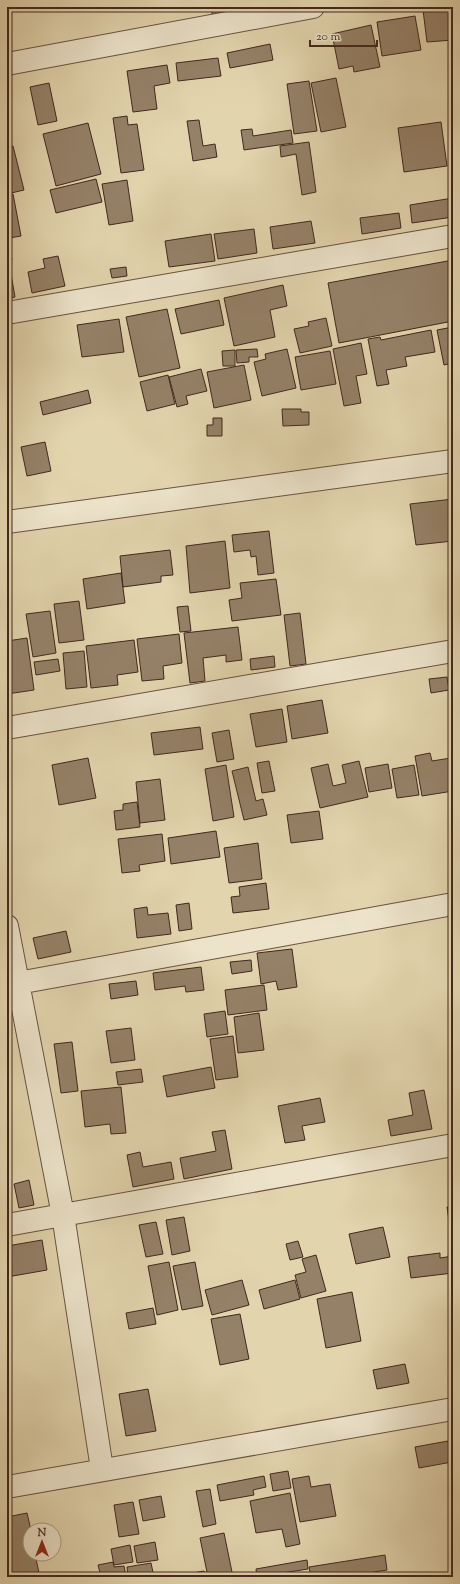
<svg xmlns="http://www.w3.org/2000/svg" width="460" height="1584" font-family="'Sorts Mill Goudy',serif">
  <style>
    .building { fill: #958168; stroke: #42281d }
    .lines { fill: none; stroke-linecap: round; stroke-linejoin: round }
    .minor-casing { stroke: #6a5341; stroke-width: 24 }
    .minor { stroke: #ece3ca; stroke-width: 22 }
  </style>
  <rect width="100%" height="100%" fill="#e2d4ad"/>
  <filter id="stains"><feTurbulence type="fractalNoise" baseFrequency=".005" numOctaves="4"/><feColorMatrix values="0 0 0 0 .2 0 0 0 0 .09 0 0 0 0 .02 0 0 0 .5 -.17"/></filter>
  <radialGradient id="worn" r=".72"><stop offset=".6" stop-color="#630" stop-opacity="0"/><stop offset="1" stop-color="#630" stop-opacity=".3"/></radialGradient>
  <path class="building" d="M212 7H225V14L212 15Z
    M453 7V40L427 42 423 10Z
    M415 16 421 50 382 56 377 22Z
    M371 25 380 67 354 72 353 66 339 69 332 34Z
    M270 44 273 60 230 68 227 53Z
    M218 58 221 76 178 81 176 63Z
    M167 65 170 83 154 86 157 109 133 112 127 71Z
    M336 78 346 127 321 132 311 83Z
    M309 81 317 131 294 134 287 84Z
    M49 83 57 121 38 125 30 87Z
    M127 116 128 125 137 124 144 170 121 173 113 118Z
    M199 120 203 146 215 144 217 157 193 161 187 121Z
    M441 122 447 166 404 172 398 128Z
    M88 123 101 174 56 186 43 134Z
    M252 129 253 136 291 130 293 143 244 150 241 130Z
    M309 142 316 192 302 195 296 154 281 157 280 146Z
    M13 146 24 190 7 194V147Z
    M96 179 102 202 56 213 50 190Z
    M127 180 133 221 109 225 102 184Z
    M13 194 21 236 9 238 7 227V195Z
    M453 198V217L412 223 410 205Z
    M399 213 401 228 362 234 360 218Z
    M311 221 315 243 273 249 270 227Z
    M254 229 257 253 218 259 214 234Z
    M211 234 215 261 169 267 165 241Z
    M7 239 12 260 7 261Z
    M58 256 65 286 32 293 28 272 45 268 43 259Z
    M453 260V321L339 343 328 283Z
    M126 267 127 276 112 278 110 269Z
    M11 274 15 297 7 299V275Z
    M283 285 287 306 270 310 275 337 234 346 224 298Z
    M219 300 224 325 181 334 175 309Z
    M167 309 180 368 139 377 126 317Z
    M326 318 332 346 300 353 294 329 309 326 308 322Z
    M119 319 124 352 82 357 77 325Z
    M453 327V363L444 365 437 330Z
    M431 330 435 352 405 357 407 366 386 370 389 384 377 386 368 339 380 337 381 340Z
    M361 343 367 374 356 376 361 403 344 406 333 349Z
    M257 349 258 357H249V362L237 363 236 350Z
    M287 349 296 388 262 396 254 362 266 359 265 354Z
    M235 350V366H223L222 351Z
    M330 351 336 384 301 390 295 357Z
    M244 365 251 400 214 408 207 372Z
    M201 369 207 391 186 396 188 404 177 407 169 377Z
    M168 375 175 404 147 411 140 382Z
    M88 390 91 403 43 415 40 402Z
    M282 409H301V412H309V425L283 426Z
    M213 418H222V436H207V425H213Z
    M45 442 51 471 27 476 21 447Z
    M453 499V541L416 545 410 504Z
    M269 531 274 573 258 575 256 556 251 557 250 550 234 552 232 535Z
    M225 541 230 588 190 593 186 546Z
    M170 550 173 575 161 576V582L123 587 120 556Z
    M121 573 125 603 87 609 83 579Z
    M276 579 281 615 232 621 229 600 242 598 240 583Z
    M79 601 84 640 59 643 54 604Z
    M188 606 191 631 180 632 177 607Z
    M50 611 56 653 33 657 26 614Z
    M300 613 306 664 290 666 284 615Z
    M238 627 242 660 226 662V655L203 658 205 681 190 683 184 633Z
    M179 634 182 663 163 666 164 679 142 681 137 639Z
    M27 638 34 690 7 694V641Z
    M134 640 138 672 117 675 118 685 91 688 86 646Z
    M84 651 87 687 66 689 63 653Z
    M274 656 275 667 251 670 250 659Z
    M58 659 60 671 36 675 34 662Z
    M449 673H453V699Z
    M447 677 449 690 431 693 429 679Z
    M322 700 328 733 292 739 287 706Z
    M282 709 287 742 256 747 250 714Z
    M200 727 203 749 154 755 151 733Z
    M229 730 234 759 217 762 212 733Z
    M450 749H453V791L422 796 415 756 430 753 432 761 451 758Z
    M88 758 96 798 59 805 52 765Z
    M269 761 275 791 262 793 257 763Z
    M359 761 368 797 320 808 311 768 328 764 333 786 346 783 342 765Z
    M388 764 392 788 369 792 365 768Z
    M226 765 234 817 213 821 205 769Z
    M414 765 419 795 397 798 392 769Z
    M248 767 256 801 263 799 267 815 244 820 232 771Z
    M160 779 165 820 140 823 136 782Z
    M137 802 140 827 116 830 114 811 123 810V804Z
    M319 811 323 839 291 843 287 815Z
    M216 831 220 857 171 864 168 838Z
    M162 834 165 861 139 865 140 871 122 873 118 839Z
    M258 843 262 879 229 883 224 848Z
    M266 883 269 909 233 913 231 897 240 896 239 887Z
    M189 903 192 929 179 931 176 905Z
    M147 907 148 915 168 913 171 934 137 938 134 909Z
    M66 931 71 952 38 959 33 938Z
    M292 949 297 987 278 990 276 981 261 984 257 953Z
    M251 960 252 971 232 974 230 962Z
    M201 967 204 990 186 992 185 986 155 990 153 973Z
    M136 981 138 995 111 999 109 984Z
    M264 985 267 1010 228 1015 225 990Z
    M225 1011 228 1034 207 1037 204 1014Z
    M259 1013 264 1050 238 1053 234 1017Z
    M131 1028 135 1060 111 1063 106 1031Z
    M233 1036 238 1077 216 1080 210 1039Z
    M72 1042 78 1091 61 1093 54 1044Z
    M211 1067 215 1088 167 1097 163 1076Z
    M141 1069 143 1082 118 1085 116 1072Z
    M121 1087 126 1133 111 1134 110 1124 85 1127 81 1091Z
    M424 1090 432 1129 391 1136 388 1120 413 1115 409 1093Z
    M320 1098 325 1122 302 1126 305 1140 285 1143 278 1106Z
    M7 1115 10 1136 7 1137Z
    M225 1130 232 1169 184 1179 180 1158 216 1151 212 1132Z
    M140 1152 143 1167 171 1162 174 1179 133 1187 127 1155Z
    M29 1180 34 1205 19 1208 14 1184Z
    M447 1207H453V1250Z
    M184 1217 190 1251 172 1255 166 1220Z
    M156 1222 163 1254 146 1257 139 1225Z
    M383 1227 390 1257 356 1264 349 1234Z
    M42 1240 47 1270 7 1277V1246Z
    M298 1241 303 1257 290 1260 286 1244Z
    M440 1253V1258L453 1256V1273L411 1278 408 1257Z
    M316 1255 326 1291 301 1298 295 1275 306 1272 302 1259Z
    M169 1262 178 1310 157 1315 148 1266Z
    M195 1262 203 1306 182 1310 173 1266Z
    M242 1280 249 1305 212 1315 205 1290Z
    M295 1280 300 1299 264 1309 259 1290Z
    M352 1292 361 1341 326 1348 317 1299Z
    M153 1308 156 1324 129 1329 126 1313Z
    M240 1314 249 1359 220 1365 211 1319Z
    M405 1364 409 1383 377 1389 373 1370Z
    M148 1389 156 1431 126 1436 119 1394Z
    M448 1441 452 1462 419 1468 415 1447Z
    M288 1471 291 1488 273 1491 270 1474Z
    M264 1476 266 1487 253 1490 254 1495 220 1501 217 1485Z
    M309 1476 311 1487 330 1484 336 1516 300 1522 292 1479Z
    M210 1489 216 1524 203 1527 196 1491Z
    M290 1493 300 1544 286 1547 282 1529 256 1533 250 1501Z
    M161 1496 165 1517 143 1521 139 1500Z
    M133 1502 139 1534 119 1537 114 1505Z
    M27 1513 31 1530 30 1554H35L39 1573 7 1577V1517Z
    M224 1533 233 1577H208L200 1538Z
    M155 1542 158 1560 137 1563 134 1546Z
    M130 1545 133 1562 114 1565 111 1549Z
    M385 1555 387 1570 374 1572 375 1577H311L309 1567Z
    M307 1560 308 1569 257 1577 256 1569Z
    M113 1562 114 1567 124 1566 126 1577H101L98 1565Z
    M151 1563 154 1577H128L127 1567Z
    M204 1571 205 1577H170Z"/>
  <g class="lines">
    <g class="minor-casing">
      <path id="minor" d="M7 64 313 7
        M7 313 453 236
        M7 522 453 461
        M7 728 453 651
        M7 926 63 1215 102 1469
        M7 985 453 904
        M7 1225 453 1145
        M7 1487 453 1409"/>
    </g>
    <use href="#minor" class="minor"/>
  </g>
  <rect width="460" height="1584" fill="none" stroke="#e2d4ad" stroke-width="24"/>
  <rect x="8" y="8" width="444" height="1568" fill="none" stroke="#42281d" stroke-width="2"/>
  <rect x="12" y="12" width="436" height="1560" fill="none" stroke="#42281d"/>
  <g transform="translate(42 1542)"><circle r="19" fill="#ece3ca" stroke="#a89885"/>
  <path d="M0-3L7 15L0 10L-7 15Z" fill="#8f2418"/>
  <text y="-6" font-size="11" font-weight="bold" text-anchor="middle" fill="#42281d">N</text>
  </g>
  <path d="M310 40v6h67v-6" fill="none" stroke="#42281d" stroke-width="2"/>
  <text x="316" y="40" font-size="12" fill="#42281d" stroke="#ece3ca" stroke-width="3" paint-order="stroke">20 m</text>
  <rect width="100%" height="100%" filter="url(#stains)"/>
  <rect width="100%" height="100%" fill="url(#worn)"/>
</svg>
